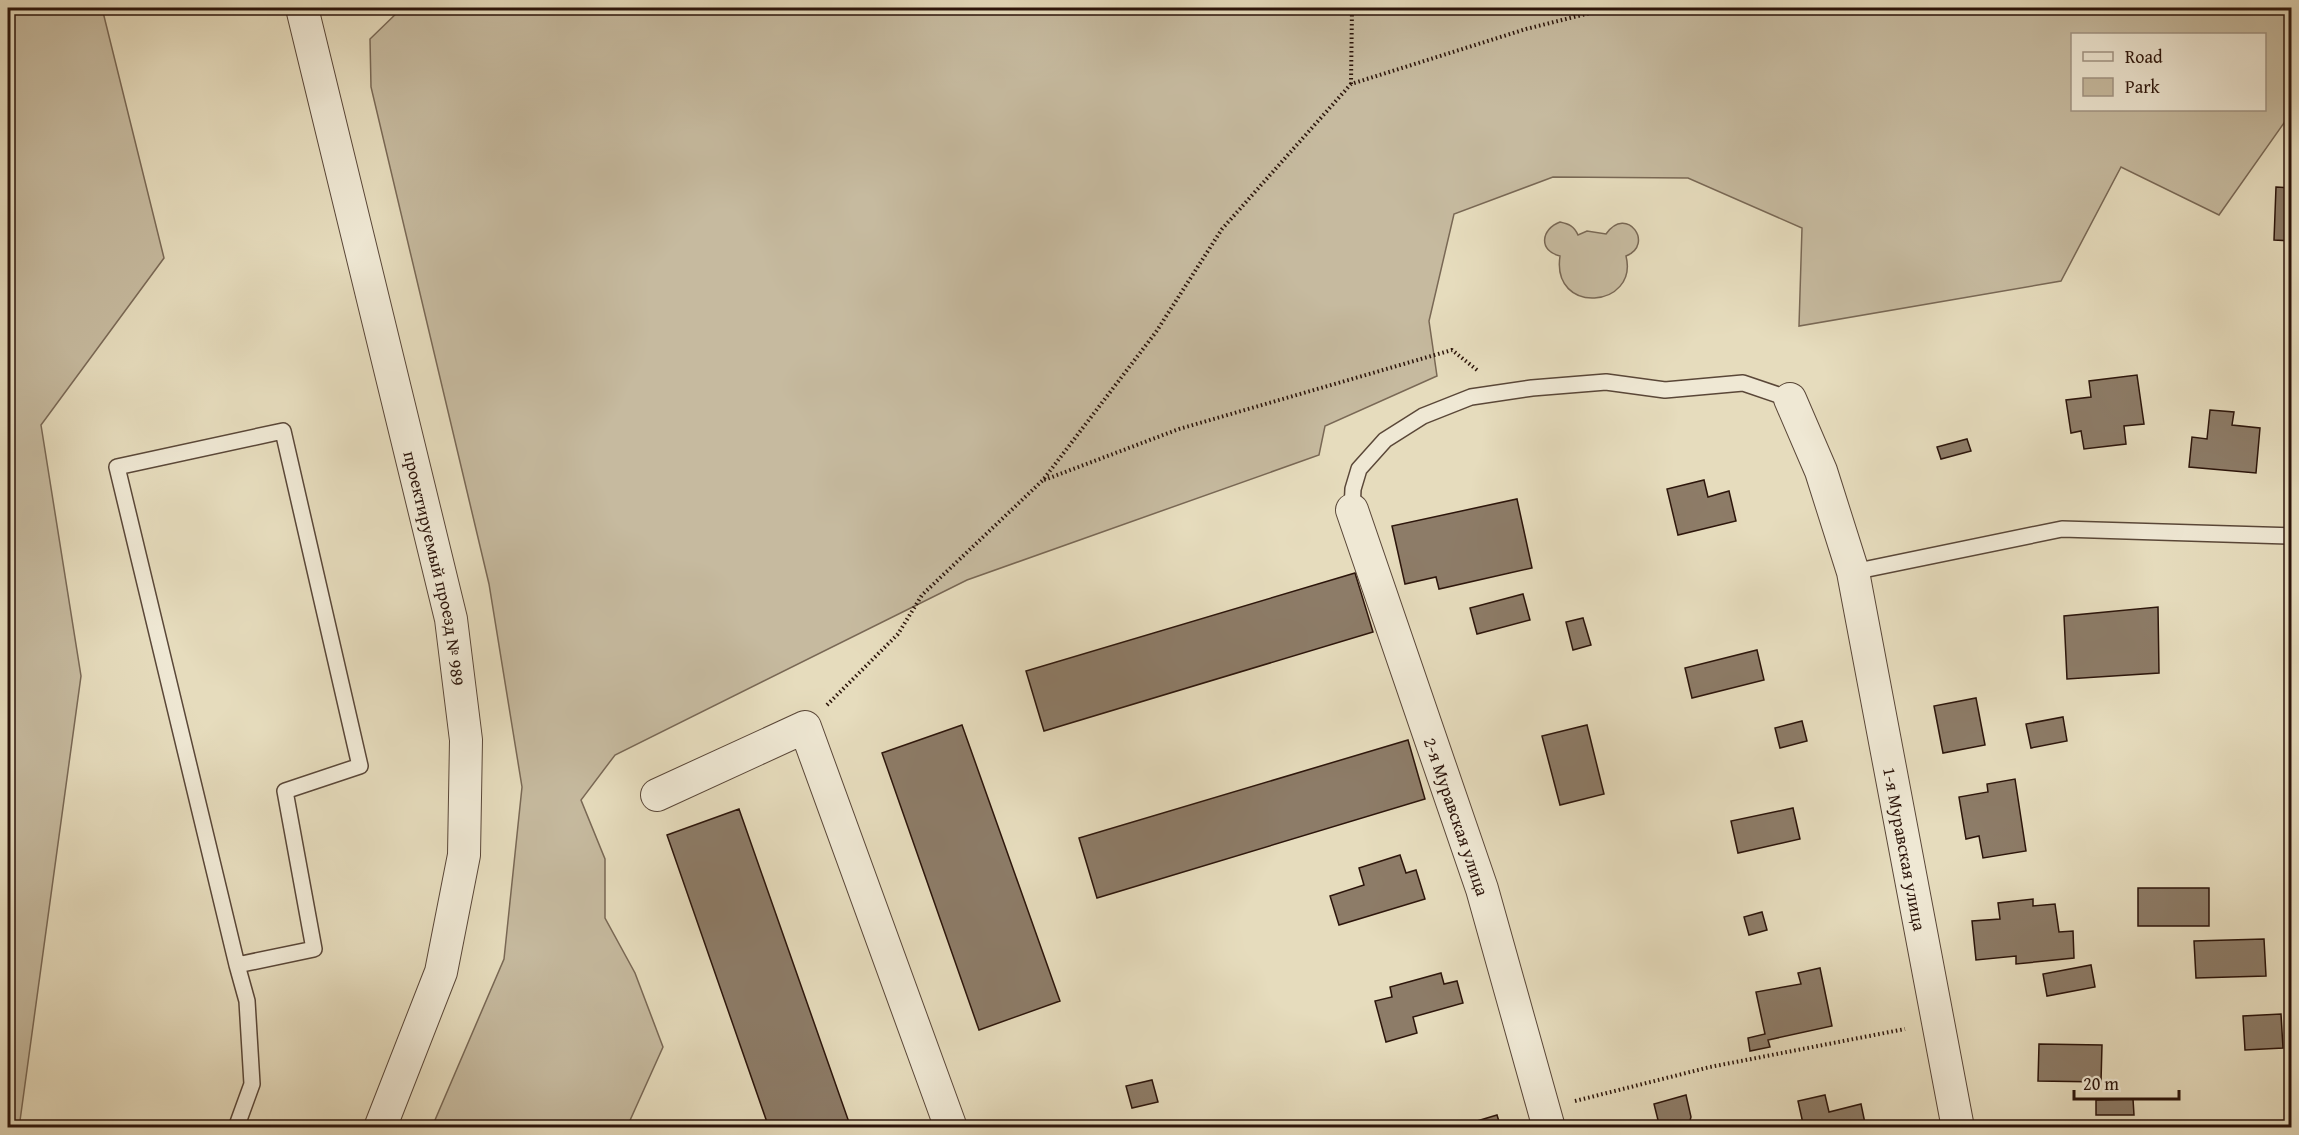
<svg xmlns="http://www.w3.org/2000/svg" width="2299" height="1135" font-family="'Gentium Book Plus',serif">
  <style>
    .green { fill: #c6ba9f; stroke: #796855; stroke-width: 1.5; fill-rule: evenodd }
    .building { fill: #8d7c68; stroke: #2c150b; stroke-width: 1.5 }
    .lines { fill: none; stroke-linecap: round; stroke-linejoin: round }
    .service-casing { stroke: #5a4738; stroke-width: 18 }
    .minor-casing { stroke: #5a4738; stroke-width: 34 }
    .path { stroke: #2c150b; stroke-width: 4; stroke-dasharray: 1.5 3; stroke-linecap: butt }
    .service { stroke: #efe8d4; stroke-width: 15 }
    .minor { stroke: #efe8d4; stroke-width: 32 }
    .labels { text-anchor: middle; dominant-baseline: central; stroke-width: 4.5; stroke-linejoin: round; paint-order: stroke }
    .street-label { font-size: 18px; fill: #2c150b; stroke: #efe8d4 }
  </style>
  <rect width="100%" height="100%" fill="#e6dcbd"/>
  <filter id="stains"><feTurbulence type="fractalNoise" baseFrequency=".00333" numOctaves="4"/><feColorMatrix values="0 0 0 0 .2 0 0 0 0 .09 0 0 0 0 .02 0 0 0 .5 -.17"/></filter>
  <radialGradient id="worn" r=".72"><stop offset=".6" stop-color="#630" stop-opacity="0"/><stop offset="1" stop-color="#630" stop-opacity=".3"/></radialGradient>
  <path class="green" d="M8 8H102L164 258 41 425 81 676 19 1128 8 1127Z
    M402 8H2291V113L2219 215 2121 167 2061 281 1799 326 1802 228 1688 178 1553 177 1454 214 1429 321 1437 376 1325 426 1319 455 967 580 615 755 581 800 605 859V918L635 973 663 1047 627 1127H432L504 959 522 787 489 584 371 87 370 39ZM2072 34H2264V110H2072Z
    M1560 222C1569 224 1574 226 1578 235L1587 231 1606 234C1627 204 1655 245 1626 256 1639 308 1551 316 1560 256 1538 251 1541 229 1560 222Z"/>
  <path class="building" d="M2276 187 2292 188V241L2274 240Z
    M2137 375 2144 424 2124 426 2126 444 2084 449 2081 431 2071 433 2066 400 2091 397 2089 381Z
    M2210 410 2234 412 2232 425 2260 428 2256 473 2189 467 2192 437 2207 439Z
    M1967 439 1971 451 1941 459 1937 447Z
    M1704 480 1708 497 1729 491 1736 521 1678 535 1667 489Z
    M1517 499 1532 568 1439 589 1436 577 1405 584 1392 526Z
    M1355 573 1373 632 1044 731 1026 671Z
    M1523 594 1530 620 1477 634 1470 608Z
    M2158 607 2159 673 2067 679 2064 616Z
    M1583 618 1591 645 1573 650 1566 622Z
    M1757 650 1764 680 1692 698 1685 668Z
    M1976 698 1985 745 1943 753 1934 706Z
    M2063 717 2067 741 2031 748 2026 724Z
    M1802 721 1807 741 1780 748 1775 728Z
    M962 725 1060 1001 979 1030 882 753Z
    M1587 725 1604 794 1560 805 1542 736Z
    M1408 740 1425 799 1097 898 1079 838Z
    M2015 779 2026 851 1983 858 1979 836 1966 839 1959 797 1988 792 1987 784Z
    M1793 808 1800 839 1738 853 1731 821Z
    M739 809 851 1128H769L667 835Z
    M1400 855 1406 873 1416 870 1425 899 1339 925 1330 896 1364 885 1359 868Z
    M2138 888H2209V926H2138Z
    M2033 899V906L2055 904 2059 932 2073 931 2074 958 2016 964V956L1976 960 1972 921 2000 919 1998 903Z
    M1762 912 1767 930 1749 935 1744 917Z
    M2264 939 2266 976 2196 978 2194 941Z
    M2091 965 2095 987 2047 996 2043 974Z
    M1820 968 1832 1026 1768 1040 1770 1047 1750 1051 1748 1038 1765 1034 1756 992 1801 984 1798 973Z
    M1441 973 1444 984 1457 981 1463 1003 1413 1017 1417 1033 1386 1042 1375 1001 1392 997 1390 987Z
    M2281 1014 2283 1048 2245 1050 2243 1016Z
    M2039 1044 2102 1045 2101 1082 2038 1081Z
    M1152 1080 1158 1102 1132 1108 1126 1086Z
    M1686 1095 1691 1117 1688 1127 1660 1128 1654 1104Z
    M1825 1095 1829 1112 1861 1104 1866 1128H1804L1798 1101Z
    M2133 1099 2134 1115H2096V1100Z
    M1497 1115 1501 1128 1457 1127Z
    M2093 1123H2121L2122 1128H2093Z"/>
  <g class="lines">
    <g class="service-casing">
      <path id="service" d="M1352 510 1353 489 1359 469 1385 440 1423 416 1471 397 1532 388 1606 382 1665 390 1743 383 1790 399
        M1853 572 2062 529 2292 536
        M236 1128 252 1084 247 1001 237 965 117 467 283 431 360 766 285 791 314 949 237 965"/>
    </g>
    <g class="minor-casing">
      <g id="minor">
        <path id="s1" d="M302 8 451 619 466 740 464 855 441 972 380 1128"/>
        <path id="s2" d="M1790 399 1821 471 1853 572 1958 1128"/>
        <path id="s3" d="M1352 510 1482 889 1549 1128"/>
        <path d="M657 795 805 727 951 1128"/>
      </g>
    </g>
    <path class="path" d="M1351 84 1352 8
      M1044 480 1179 429 1452 350 1477 370
      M827 705 898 634 922 595 1043 480 1156 332 1222 229 1351 84 1526 29 1590 13 1598 8
      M1575 1101 1710 1067 1905 1029"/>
    <use href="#service" class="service"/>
    <use href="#minor" class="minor"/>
  </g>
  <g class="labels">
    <g class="street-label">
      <text stroke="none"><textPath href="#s1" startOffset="576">проектируемый проезд № 989</textPath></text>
      <text stroke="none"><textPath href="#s3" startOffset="324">2-я Муравская улица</textPath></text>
      <text stroke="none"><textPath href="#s2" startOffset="466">1-я Муравская улица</textPath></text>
    </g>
  </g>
  <rect width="2299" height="1135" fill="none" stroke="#e6dcbd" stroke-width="30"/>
  <rect x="9" y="9" width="2281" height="1117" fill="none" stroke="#2c150b" stroke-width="3"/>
  <rect x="15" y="15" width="2269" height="1105" fill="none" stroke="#2c150b" stroke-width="1.5"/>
  <rect x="2071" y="33" width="195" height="78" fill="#efe8d4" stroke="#a19484" stroke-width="1.5"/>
  <rect x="2083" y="52" width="30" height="9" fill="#efe8d4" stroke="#a19484" stroke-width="1.5"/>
  <text x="2125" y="63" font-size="18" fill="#2c150b">Road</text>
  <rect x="2083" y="78" width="30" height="18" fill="#c6ba9f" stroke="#a19484" stroke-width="1.5"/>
  <text x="2125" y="93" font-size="18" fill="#2c150b">Park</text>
  <path d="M2074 1090v9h105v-9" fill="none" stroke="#2c150b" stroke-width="3"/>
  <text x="2083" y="1090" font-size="18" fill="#2c150b" stroke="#efe8d4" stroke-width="4.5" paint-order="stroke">20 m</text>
  <rect width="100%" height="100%" filter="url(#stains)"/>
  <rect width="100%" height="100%" fill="url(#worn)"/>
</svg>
